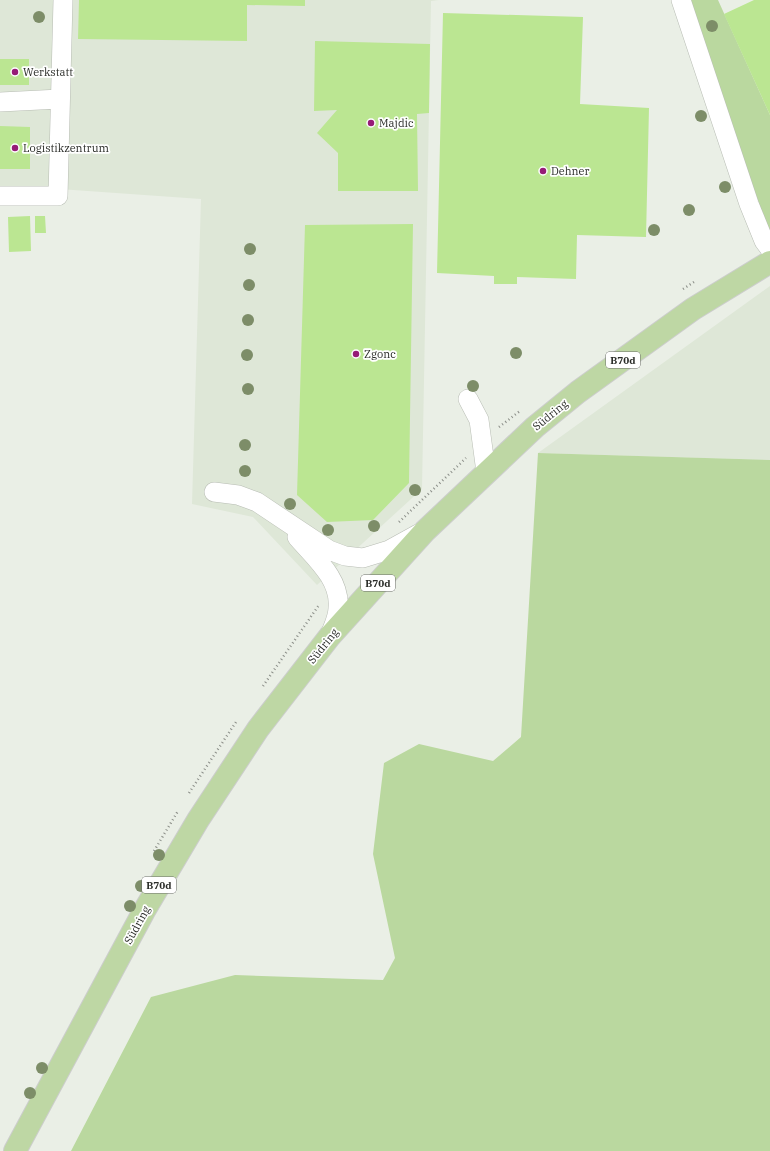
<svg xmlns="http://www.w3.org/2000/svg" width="770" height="1151" font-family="'IBM Plex Serif',serif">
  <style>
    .built { fill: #dee7d7 }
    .green { fill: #bad89f }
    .building { fill: #bbe692 }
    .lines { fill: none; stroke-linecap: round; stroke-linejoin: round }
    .minor-casing { stroke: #b8bdb4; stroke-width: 20 }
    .major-casing { stroke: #cccdcc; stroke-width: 24 }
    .path { stroke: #8b8e88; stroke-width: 2.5; stroke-dasharray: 1 3; stroke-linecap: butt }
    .minor { stroke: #fff; stroke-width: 19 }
    .major { stroke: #bed7a4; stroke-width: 22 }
    .tree { fill: #7d8d68 }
    .poi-dot { fill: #961c77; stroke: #fff; stroke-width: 1.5 }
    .labels { text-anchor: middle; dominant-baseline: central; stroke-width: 3.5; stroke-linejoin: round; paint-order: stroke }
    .shield { fill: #fff; stroke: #6b6c69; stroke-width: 1 }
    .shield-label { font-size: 10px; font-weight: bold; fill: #2b2d29 }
    .poi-label { font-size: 11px; fill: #2b2d29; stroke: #fff; text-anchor: start }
    .street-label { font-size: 11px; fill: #2b2d29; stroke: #fff }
  </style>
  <rect width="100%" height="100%" fill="#eaefe6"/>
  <path class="built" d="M0 0H439L431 1 422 489 317 585 253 517 192 504 201 199 45 188H0Z
    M770 286V460L538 453Z"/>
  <path class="green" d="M688 0H718L770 115V229L768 230Z
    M538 453 770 460V1151H71L151 997 235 975 383 980 395 958 373 854 384 763 419 744 493 761 521 737Z"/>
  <path class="building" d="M79 0H305V6L247 5V41L78 39Z
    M754 0H770V115L724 14Z
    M443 13 583 17 580 104 649 108 646 237 577 235 576 279 517 277V284H494V276L437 273Z
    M315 41 430 44 429 113 417 114 418 191H338V153L317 133 337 110 314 111Z
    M0 59H29V85H0Z
    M0 126 30 127V169H0Z
    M30 216 31 251 9 252 8 217Z
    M35 216H45L46 233H35Z
    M413 224 409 483 373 520 327 522 297 495 305 225Z"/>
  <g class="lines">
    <g class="minor-casing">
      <path id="minor" d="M681 0 749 204 764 241 770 249
        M0 102 60 99
        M0 196H58L63 0
        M468 399 479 420 486 472
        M214 492 238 495 257 502 329 550 345 556 363 558 389 550 418 534
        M297 537C314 557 341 579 338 608 338 617 333 627 330 635"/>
    </g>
    <g class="major-casing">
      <path id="major" d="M15 1151 144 911 198 820 258 729 330 636 425 531 535 427 578 392 693 309 770 262"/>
    </g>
    <path class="path" d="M683 289 694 282
      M499 427 520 411
      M399 522 466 458
      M263 686 319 605
      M189 793 236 722
      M154 851 178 811"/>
    <use href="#minor" class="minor"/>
    <use href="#major" class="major"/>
  </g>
  <g class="tree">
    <circle cx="39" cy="17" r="6"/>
    <circle cx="712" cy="26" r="6"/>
    <circle cx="701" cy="116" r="6"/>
    <circle cx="725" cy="187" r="6"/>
    <circle cx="689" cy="210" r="6"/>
    <circle cx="654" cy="230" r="6"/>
    <circle cx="250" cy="249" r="6"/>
    <circle cx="249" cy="285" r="6"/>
    <circle cx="248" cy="320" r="6"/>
    <circle cx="516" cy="353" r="6"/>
    <circle cx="247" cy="355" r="6"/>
    <circle cx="473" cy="386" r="6"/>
    <circle cx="248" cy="389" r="6"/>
    <circle cx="245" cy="445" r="6"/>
    <circle cx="245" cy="471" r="6"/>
    <circle cx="415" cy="490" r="6"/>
    <circle cx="290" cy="504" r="6"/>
    <circle cx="374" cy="526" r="6"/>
    <circle cx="328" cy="530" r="6"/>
    <circle cx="159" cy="855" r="6"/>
    <circle cx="141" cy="886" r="6"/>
    <circle cx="130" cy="906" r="6"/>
    <circle cx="42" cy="1068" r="6"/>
    <circle cx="30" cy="1093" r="6"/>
  </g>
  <g class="poi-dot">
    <circle cx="15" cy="72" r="4"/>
    <circle cx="371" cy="123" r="4"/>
    <circle cx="15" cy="148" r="4"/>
    <circle cx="543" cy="171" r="4"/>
    <circle cx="356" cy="354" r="4"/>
  </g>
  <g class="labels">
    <g class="shield">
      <rect x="606" y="352" width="34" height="16" rx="3"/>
      <rect x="361" y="575" width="34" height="16" rx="3"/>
      <rect x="142" y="877" width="34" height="16" rx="3"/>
    </g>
    <g class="shield-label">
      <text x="623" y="360">B70d</text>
      <text x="378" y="583">B70d</text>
      <text x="159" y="885">B70d</text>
    </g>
    <g class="poi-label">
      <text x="23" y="72">Werkstatt</text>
      <text x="379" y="123">Majdic</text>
      <text x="23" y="148">Logistikzentrum</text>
      <text x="551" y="171">Dehner</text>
      <text x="364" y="354">Zgonc</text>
    </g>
    <g class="street-label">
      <text transform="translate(550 415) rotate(-39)">Südring</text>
      <text transform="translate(323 646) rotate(-51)">Südring</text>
      <text transform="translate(137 925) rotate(-61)">Südring</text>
    </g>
  </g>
</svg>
